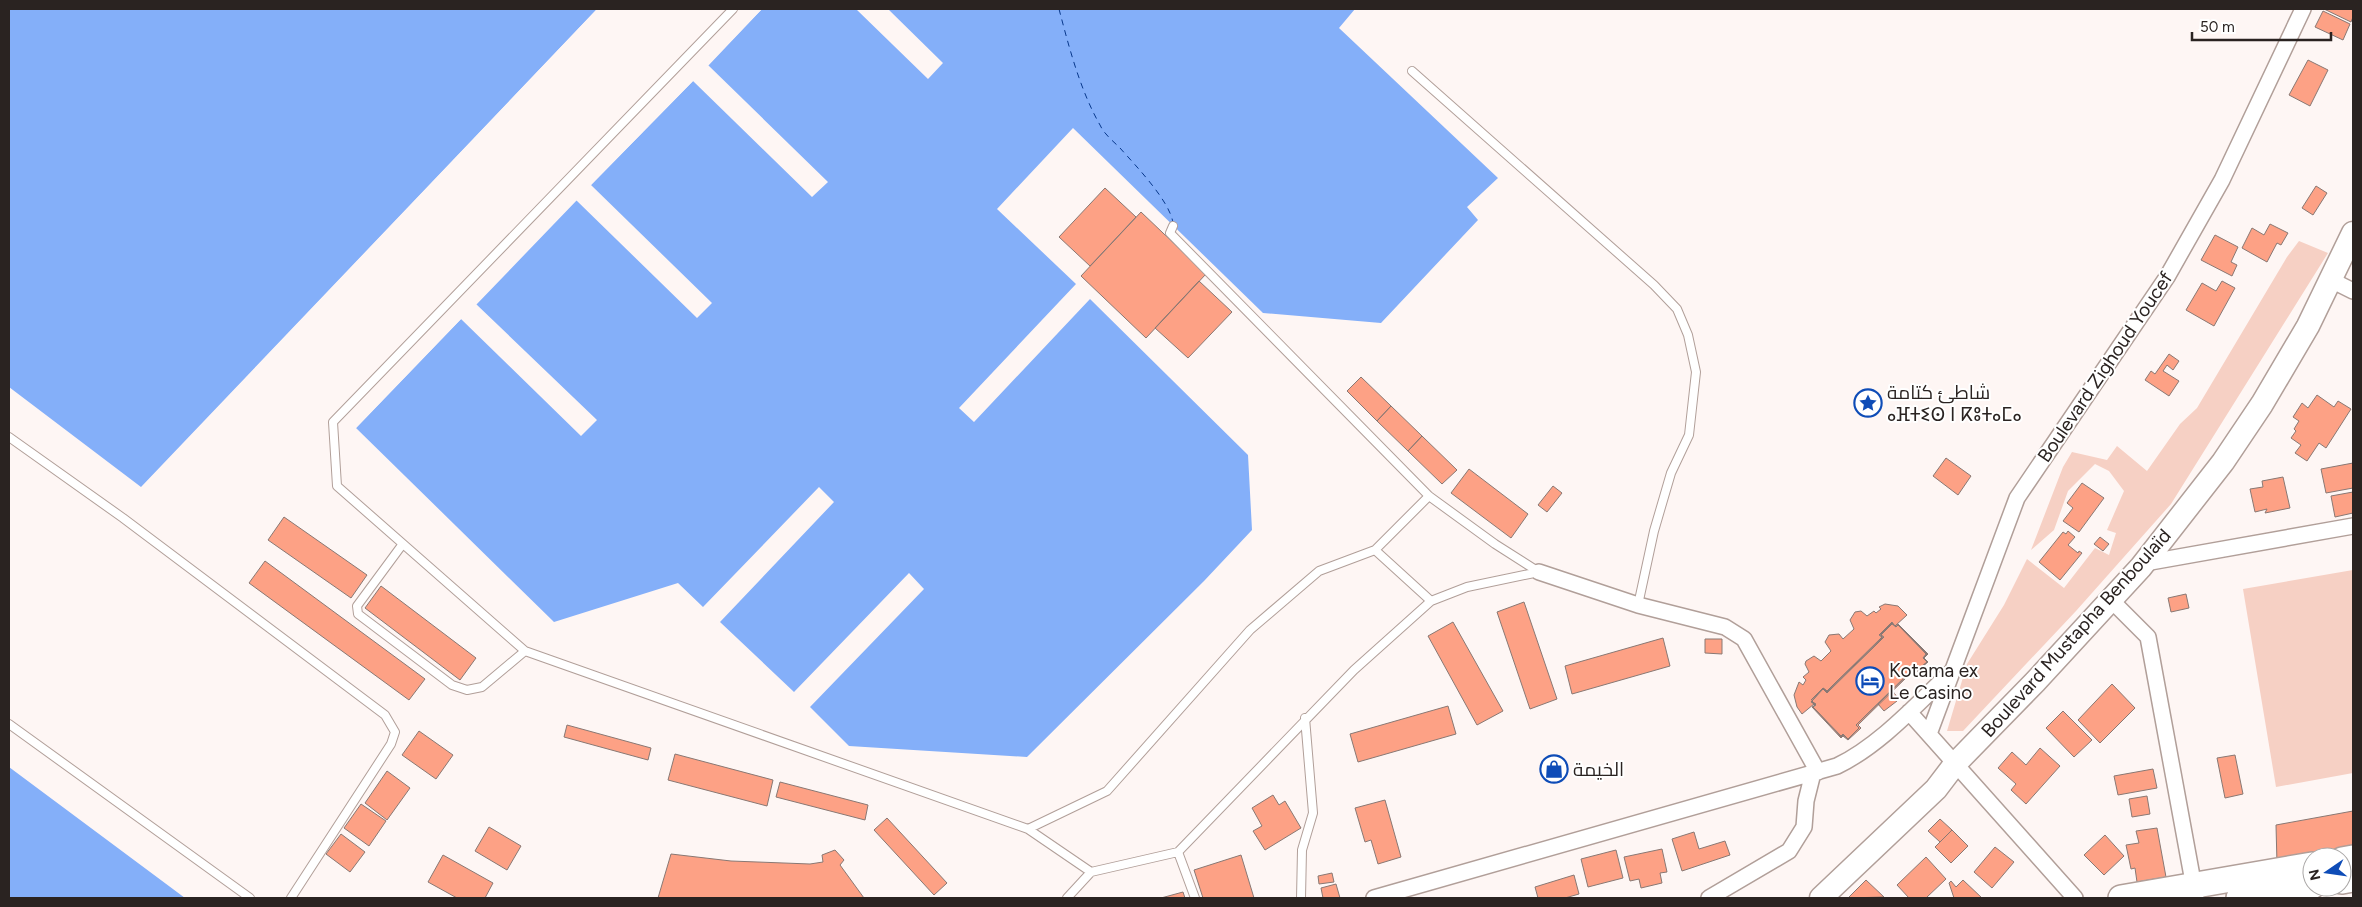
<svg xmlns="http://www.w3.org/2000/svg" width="2362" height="907" font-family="Figtree,Cairo,'Noto Sans Tifinagh',sans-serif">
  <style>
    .green { fill: #f6d0c4 }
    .water { fill: #84aff9 }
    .pier { fill: #fef6f4 }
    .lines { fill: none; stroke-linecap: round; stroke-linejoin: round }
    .ferry { stroke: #07378b; stroke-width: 1; stroke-dasharray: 6 5; stroke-linecap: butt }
    .building { fill: #fda185; stroke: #897873 }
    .service-casing { stroke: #b19f99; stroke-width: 10 }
    .minor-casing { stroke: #b19f99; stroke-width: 18 }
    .secondary-casing { stroke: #b19f99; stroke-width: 25 }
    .primary-casing { stroke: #b19f99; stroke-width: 28 }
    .service { stroke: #fff; stroke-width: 8 }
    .minor { stroke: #fff; stroke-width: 15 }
    .secondary { stroke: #fff; stroke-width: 22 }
    .primary { stroke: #fff; stroke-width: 25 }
    .labels { text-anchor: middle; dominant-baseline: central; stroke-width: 4; stroke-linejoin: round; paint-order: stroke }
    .street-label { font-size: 19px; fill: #2a2321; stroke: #fff }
    .poi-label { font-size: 19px; fill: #2a2321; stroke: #fff; text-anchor: start }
  </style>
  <rect width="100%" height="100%" fill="#fef6f4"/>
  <path class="green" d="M2299 241 2328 253 2171 504 2076 611 1963 731H1947L1967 664 2004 605 2027 559 2064 588 2095 548 2109 555 2116 533 2107 530 2124 491 2109 471 2095 464 2068 491 2054 530 2031 550 2063 467 2072 452 2107 460 2117 446 2147 471 2180 424 2197 408 2287 257Z
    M2353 570V773L2276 787 2243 589Z"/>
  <path class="water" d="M9 9H597L141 487 9 387Z
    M762 9H856L928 79 943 63 888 9H1355L1339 28 1498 178 1467 207 1478 220 1381 323 1263 313 1073 128 997 209 1076 284 959 408 974 422 1090 299 1248 455 1252 530 1204 581 1027 757 849 746 810 707 924 589 909 573 794 692 720 622 834 502 819 487 703 607 678 583 554 622 356 428 461 319 581 436 597 420 476 304 576 200 697 318 712 303 591 185 693 81 812 197 828 182 708 65Z
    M9 767 185 898H9Z"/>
  <path class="pier" d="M597 9H599L143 489H140Z
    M759 9H762L707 67V64Z
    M691 79H695L589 187V183Z
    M575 199H578L475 306 474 302Z
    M459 317H463L356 428 354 427Z"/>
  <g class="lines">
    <path class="ferry" d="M1059 9C1069 47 1080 90 1100 125 1104 134 1113 141 1120 148 1135 165 1170 201 1173 223"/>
  </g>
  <path class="building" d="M2324 9H2353V17L2351 22Z
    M2323 11 2350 24 2343 40 2315 27Z
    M2308 60 2328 70 2310 106 2289 95Z
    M2316 186 2327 193 2313 215 2302 208Z
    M1105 188 1136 217 1090 266 1059 237Z
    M1141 212 1206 274 1146 338 1081 276Z
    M2270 224 2288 233 2281 245 2277 243 2267 262 2242 248 2252 228 2264 235Z
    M2215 235 2238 247 2231 262 2237 265 2232 276 2201 260Z
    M1199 281 1232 312 1188 358 1155 328Z
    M2222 281 2235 288 2214 326 2186 310 2202 283 2216 291Z
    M2169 354 2179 361 2173 370 2167 365 2163 371 2179 381 2169 396 2145 380 2151 371 2155 374Z
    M1361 377 1391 406 1377 421 1347 391Z
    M2317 395 2334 407 2338 401 2351 409 2326 448 2319 443 2307 461 2295 453 2301 445 2291 438 2296 431 2294 429 2299 421 2293 417 2302 403 2308 408Z
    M1391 406 1422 436 1408 451 1377 421Z
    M1422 436 1457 470 1442 484 1408 451Z
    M1946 458 1971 476 1958 495 1933 476Z
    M2353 463V488L2326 493 2321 469Z
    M1469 469 1528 514 1511 538 1451 493Z
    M2283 477 2290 508 2265 513 2267 509 2255 512 2250 489 2263 487 2262 481Z
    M2082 483 2104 498 2079 532 2063 521 2073 508 2067 503Z
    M1553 486 1562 493 1547 512 1538 505Z
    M2353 492V513L2335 517 2331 496Z
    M284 517 367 575 351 598 268 540Z
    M2068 531 2075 537 2068 545 2078 553 2079 551 2082 553 2060 580 2039 562 2063 532 2066 534Z
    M2100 537 2109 544 2103 551 2094 544Z
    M265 561 425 679 409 700 249 583Z
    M381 586 476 658 460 680 365 608Z
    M2186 594 2189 608 2171 612 2168 598Z
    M1524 602 1557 699 1530 709 1497 612Z
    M1885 604 1898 606 1907 615 1895 626 1892 622 1879 635 1882 637 1827 691 1823 688 1811 702 1814 704 1802 714 1797 707 1794 695 1799 682 1803 685 1806 680 1803 677 1809 672 1805 664 1806 661 1814 656 1821 661 1831 651 1825 642 1829 635 1839 634 1843 639 1854 629 1850 620 1855 612 1861 611 1867 616 1874 611 1876 613 1881 609 1879 607Z
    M1453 622 1503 711 1477 725 1428 636Z
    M1892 623 1895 626 1898 624 1928 654 1924 658 1928 662 1915 673 1913 671 1858 725 1861 728 1848 740 1843 736 1841 738 1812 707 1815 705 1811 701 1816 704 1813 707 1841 737 1843 735 1848 739 1859 728 1856 725 1913 670 1915 672 1927 662 1923 658 1927 654 1898 625 1896 627 1892 623 1881 634 1883 638 1827 692 1823 688 1811 700 1823 688 1827 691 1882 638 1880 634Z
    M1892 624 1896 627 1898 625 1926 654 1923 658 1927 662 1916 672 1913 669 1856 725 1859 728 1848 739 1843 734 1841 736 1813 707 1816 705 1812 701 1823 689 1827 693 1884 637 1881 635Z
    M1663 638 1670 666 1572 694 1565 666Z
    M1705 639H1722V654L1705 653Z
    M2112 684 2135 708 2100 743 2078 720Z
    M1892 690 1897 697V701L1884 711 1878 704Z
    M1448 706 1456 734 1358 762 1350 734Z
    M2063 711 2092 740 2074 757 2046 728Z
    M567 725 651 748 648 760 564 737Z
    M419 731 453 755 436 779 402 755Z
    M2040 748 2060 766 2026 804 2011 790 2016 784 1998 768 2012 752 2026 765Z
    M675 754 773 780 767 806 668 780Z
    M2235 755 2243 794 2225 798 2217 758Z
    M2153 769 2157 788 2118 795 2114 776Z
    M387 771 410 788 387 820 365 803Z
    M780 782 868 805 865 820 776 797Z
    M1273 795 1279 805 1285 801 1301 828 1265 850 1253 831 1262 826 1252 808Z
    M2147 796 2150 814 2132 817 2129 799Z
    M1385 800 1401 857 1378 864 1371 840 1365 842 1355 808Z
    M361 804 386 821 369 846 344 828Z
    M2353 811V850L2277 864 2276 825Z
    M887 818 947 883 934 895 874 830Z
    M1940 819 1952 830 1940 842 1928 831Z
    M489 827 521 846 507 870 475 851Z
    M2157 828 2166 877 2137 882 2135 868 2131 869 2126 845 2139 843 2136 831Z
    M1952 830 1968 846 1951 863 1935 847Z
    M1694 832 1699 849 1725 841 1730 855 1682 871 1672 839Z
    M341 834 365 852 350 872 326 854Z
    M2105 835 2124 856 2104 875 2084 855Z
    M1995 847 2014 862 1992 888 1974 872Z
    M1662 849 1667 872 1660 873 1662 883 1641 888 1639 879 1630 881 1624 857Z
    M835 850 844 860 840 865 864 898H658L671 854 731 861 810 864 823 862 822 855Z
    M1616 850 1623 878 1588 887 1581 859Z
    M443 855 493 883 485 898H457L428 882Z
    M1241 855 1254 898H1203L1194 870Z
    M1926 857 1946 879 1926 898H1909L1897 885Z
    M1332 873 1334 882 1319 884 1318 876Z
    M1574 875 1579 894 1565 898H1538L1535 887Z
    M1866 880 1884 897 1848 898Z
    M1963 880 1982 898H1954L1949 883 1951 881 1956 887Z
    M1336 884 1340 898H1323L1321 888Z
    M1183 892 1185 898H1161Z"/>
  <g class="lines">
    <g class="service-casing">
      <path id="service" d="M733 9 333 422 337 486 525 651 1028 829 1091 872 1178 852 1354 670 1431 601 1467 587 1539 572
        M1412 71 1654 285 1677 309 1688 335 1696 372 1689 435 1671 473 1654 531 1638 605
        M1173 226 1170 233 1429 496 1495 544 1539 572
        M9 437 123 518 385 715 395 732 391 744 291 898
        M402 545 357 606 358 614 452 685 467 690 482 687 525 651
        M1375 550 1431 601
        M9 724 250 898
        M1028 829 1107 791 1250 630 1319 571 1375 550 1429 496
        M1178 852 1195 898
        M1067 898 1091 872
        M1301 898 1302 850 1313 813 1305 718"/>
    </g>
    <g class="minor-casing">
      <path id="minor" d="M2331 280 2353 291
        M2145 563 2353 526
        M1539 572 1638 605 1725 627 1744 639 1818 772
        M2111 600 2148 637 2196 898
        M1909 712 2075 898
        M1929 734 2017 498 2167 277 2222 180 2303 9
        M1374 898 1837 766C1879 746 1917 704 1951 672
        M1709 898 1789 851 1804 827 1806 801 1813 773"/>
    </g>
    <g class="secondary-casing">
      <path id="secondary" d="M1821 898 1936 789 1955 764 2035 682 2141 567 2223 462 2262 404 2308 326 2353 233"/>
    </g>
    <g class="primary-casing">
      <path id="primary" d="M2342 860 2353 858
        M2342 881 2353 879
        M2121 898 2312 865
        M2239 898 2312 886"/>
    </g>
    <use href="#service" class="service"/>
    <use href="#minor" class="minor"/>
    <use href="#secondary" class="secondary"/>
    <use href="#primary" class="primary"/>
  </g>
  <defs>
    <g id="sight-ring" transform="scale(1.4375)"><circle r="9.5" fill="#fff" stroke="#0e4cb7" stroke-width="1.5"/><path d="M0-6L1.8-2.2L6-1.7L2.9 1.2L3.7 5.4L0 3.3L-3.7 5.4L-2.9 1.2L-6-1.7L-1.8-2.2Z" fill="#0e4cb7"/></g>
    <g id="hotel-ring" transform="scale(1.4375)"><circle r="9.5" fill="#fff" stroke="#0e4cb7" stroke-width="1.5"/><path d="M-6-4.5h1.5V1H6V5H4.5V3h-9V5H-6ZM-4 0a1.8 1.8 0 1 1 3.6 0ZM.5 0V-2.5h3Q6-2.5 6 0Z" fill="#0e4cb7"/></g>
    <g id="shop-ring" transform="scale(1.4375)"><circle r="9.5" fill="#fff" stroke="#0e4cb7" stroke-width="1.5"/><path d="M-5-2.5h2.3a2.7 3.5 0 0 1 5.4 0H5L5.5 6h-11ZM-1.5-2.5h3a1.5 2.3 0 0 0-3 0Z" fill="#0e4cb7"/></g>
  </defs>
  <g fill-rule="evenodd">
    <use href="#sight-ring" x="1868" y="403"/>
    <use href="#hotel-ring" x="1870" y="681"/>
    <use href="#shop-ring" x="1554" y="769"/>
  </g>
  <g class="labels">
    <g class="street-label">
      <text transform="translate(2105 367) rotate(-56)">Boulevard Zighoud Youcef</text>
      <text transform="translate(2076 633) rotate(-48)">Boulevard Mustapha Benboulaïd</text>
    </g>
    <g class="poi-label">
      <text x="1887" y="392">شاطئ كتامة<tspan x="1887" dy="22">ⴰⴼⵜⵉⵙ ⵏ ⴽⵓⵜⴰⵎⴰ</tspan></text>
      <text x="1889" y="670">Kotama ex<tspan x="1889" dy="22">Le Casino</tspan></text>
      <text x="1573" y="769">الخيمة</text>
    </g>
  </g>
  <rect width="2362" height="907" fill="none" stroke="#2a2321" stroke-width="20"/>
  <g transform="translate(2327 872) rotate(257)"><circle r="24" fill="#ffffff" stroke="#aaa7a6"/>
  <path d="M0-4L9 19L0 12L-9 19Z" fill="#0e4cb7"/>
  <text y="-8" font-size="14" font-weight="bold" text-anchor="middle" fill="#2a2321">N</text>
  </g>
  <path d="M2192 32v8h139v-8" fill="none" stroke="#2a2321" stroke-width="2.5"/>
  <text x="2200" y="32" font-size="15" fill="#2a2321" stroke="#ffffff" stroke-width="4" paint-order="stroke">50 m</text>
</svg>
